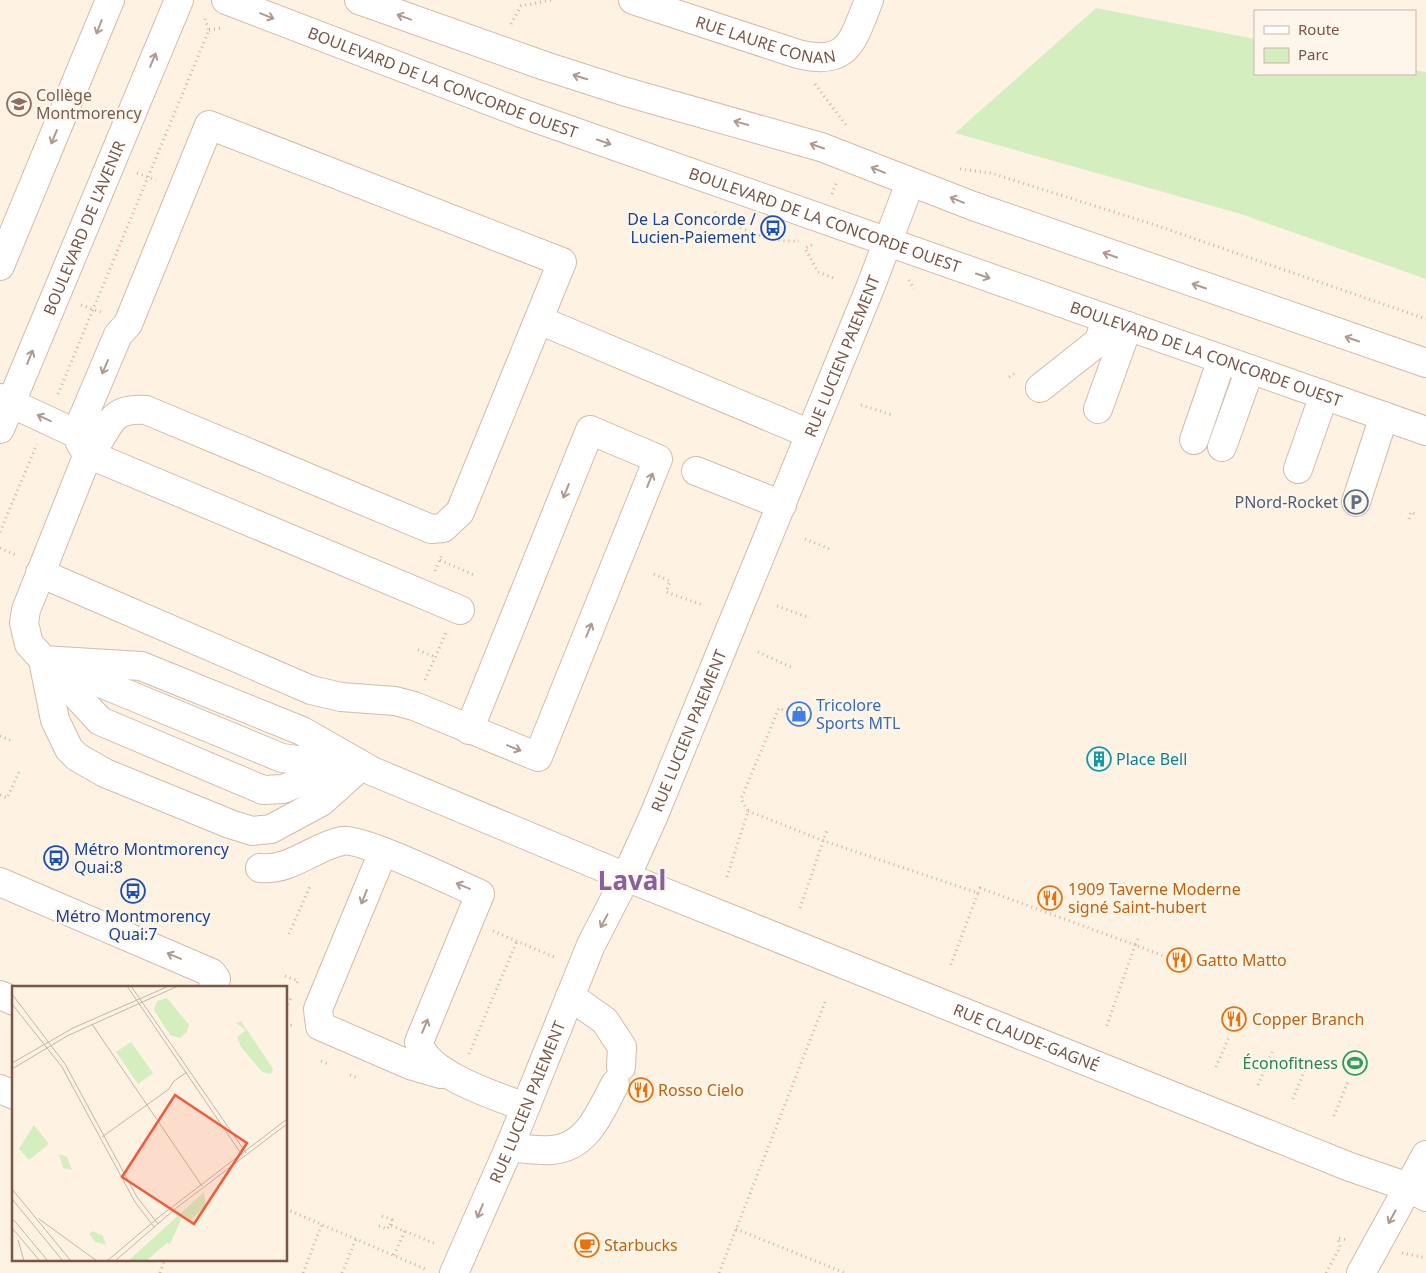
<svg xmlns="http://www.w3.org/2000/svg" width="1426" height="1273" font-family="'Noto Sans',sans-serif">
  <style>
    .green { fill: #d5eec0 }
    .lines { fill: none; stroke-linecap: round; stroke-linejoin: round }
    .minor-casing { stroke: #d3bbaa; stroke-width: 30 }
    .path { stroke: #dcb09b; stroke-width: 3; stroke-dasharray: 1 4; stroke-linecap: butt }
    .minor { stroke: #fff; stroke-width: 28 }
    .oneway { stroke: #af9a90 }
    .labels { text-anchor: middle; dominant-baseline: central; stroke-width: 4.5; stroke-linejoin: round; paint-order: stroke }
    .street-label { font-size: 16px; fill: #795646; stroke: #fff6eb }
    .education-label { font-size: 16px; fill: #785e54; stroke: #fff6eb; text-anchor: start }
    .transit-label { font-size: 16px; fill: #164399; stroke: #fff6eb; text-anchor: end }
    .service-label { font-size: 16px; fill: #4e5e75; stroke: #fff6eb; text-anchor: end }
    .shop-label { font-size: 16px; fill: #366cbe; stroke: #fff6eb; text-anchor: start }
    .culture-label { font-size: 16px; fill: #0d838f; stroke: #fff6eb; text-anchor: start }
    .food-label { font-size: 16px; fill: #c56008; stroke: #fff6eb; text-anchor: start }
    .leisure-label { font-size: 16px; fill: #27864d; stroke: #fff6eb; text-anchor: end }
    .town-label { font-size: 26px; font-weight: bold; fill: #86619e; stroke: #fff6eb }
    .inset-road { fill: none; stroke: #c9b4a4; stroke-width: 1 }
    .view { fill: #ef5b3c; fill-opacity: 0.15; stroke: #ef5b3c; stroke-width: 2.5 }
    .inset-edge { fill: none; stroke: #795646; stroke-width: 2.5 }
  </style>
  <rect width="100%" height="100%" fill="#fef2e3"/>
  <path class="green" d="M1096 8 1255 39V74H1415V70L1426 72V279L1241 214 955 133Z"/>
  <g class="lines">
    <g class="minor-casing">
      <g id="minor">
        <path id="s1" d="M226 0 521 113 1426 431"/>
        <path d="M359 0 545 66 626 92 821 147 973 206 1426 363"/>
        <path id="s2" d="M633 0 798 54C849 67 853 40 869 0"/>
        <path d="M0 266 110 0"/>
        <path d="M539 320 810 434"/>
        <path d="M1040 388 1098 342 1107 319"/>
        <path d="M0 398 77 434"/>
        <path d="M1098 409 1128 326"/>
        <path id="s3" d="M0 429 179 0"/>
        <path d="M1194 440 1222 359"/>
        <path d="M1222 447 1250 369"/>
        <path d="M1298 469 1324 395"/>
        <path d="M696 471 782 505"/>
        <path d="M1356 502 1384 416"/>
        <path d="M40 573 311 690 341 697 395 701 414 706 538 757 658 459 590 430 469 730"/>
        <path id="s4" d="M43 660 141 666 302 731 372 771 626 877 1350 1167 1408 1187 1426 1197"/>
        <path d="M43 660 55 720 69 749 77 757 105 773 230 824 252 831 271 829 321 802 361 766"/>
        <path d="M64 668 282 758 335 765"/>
        <path d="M361 766 324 773 283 789 263 790 100 721 29 644 24 623 26 610 88 454C112 430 105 407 146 410L431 529 443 528 460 512 562 262 209 125 128 324 118 335 79 427C76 439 81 446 88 454L460 610"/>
        <path d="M383 852 318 1009 320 1026 410 1065 441 1074"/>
        <path d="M260 868C291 871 313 847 342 841 360 837 457 884 480 894L419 1042C425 1074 496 1096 525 1107"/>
        <path d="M0 882 212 973 216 979 213 987"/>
        <path d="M0 995 14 1001"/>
        <path d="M570 996 605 1021 622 1047 621 1067"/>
        <path d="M0 1089 14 1095"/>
        <path d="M509 1148C523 1148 538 1151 552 1150 588 1147 600 1112 615 1084"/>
        <path id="s5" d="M454 1273 509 1148 591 945 626 877 654 815 870 288 910 183"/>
        <path d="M1361 1273 1426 1155"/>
      </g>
    </g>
    <path class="path" d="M511 24 521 6 551 0
      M209 30 221 28
      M815 84 846 125 845 128
      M960 169 991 173 1158 226 1426 319
      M137 173 156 180
      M832 194 837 181
      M715 212C738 229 770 243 799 241
      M812 245 805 248 818 272 836 279
      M909 280 914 289
      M81 305 101 312
      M1009 377 1017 372
      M58 394 209 30 205 19
      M861 405 892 415
      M1409 519 1411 512 1415 514
      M0 532 37 444
      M805 539 830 549
      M0 548 18 556
      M440 560 474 575
      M435 571 442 554
      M654 574 670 581 666 592 703 605
      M777 606 810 618
      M418 650 435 657
      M758 652 793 668
      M425 680 446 633
      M0 736 12 741
      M0 795 7 798 20 770
      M748 811 824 841 978 893 950 967
      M727 877 748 811 741 799 779 708 787 712
      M978 893 980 888 1135 945 1106 1028
      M800 908 827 830
      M493 931 554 957
      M289 934 311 884
      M1138 939 1135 945 1166 957
      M285 976 298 981 297 983
      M286 1009 291 998
      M286 1023 293 1026
      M469 1054 517 941
      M321 1061 330 1065
      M1216 1067 1229 1037
      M350 1075 357 1078
      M1258 1085 1272 1052
      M1293 1099 1307 1064
      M1334 1116 1349 1079
      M286 1209 425 1269
      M382 1216 392 1220 390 1225
      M379 1226 387 1229 390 1225 436 1244
      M736 1229 845 1273
      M1402 1253 1426 1258
      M394 1255 405 1231
      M160 1273 165 1259
      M303 1273 322 1224
      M342 1273 356 1239
      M719 1273 825 1002
      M1326 1273 1340 1247 1338 1238 1347 1240"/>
    <use href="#minor" class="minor"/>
  </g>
  <defs><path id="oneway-shaft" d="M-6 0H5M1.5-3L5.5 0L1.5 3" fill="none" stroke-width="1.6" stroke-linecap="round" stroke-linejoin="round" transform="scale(1.25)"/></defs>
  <g class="oneway">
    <use href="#oneway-shaft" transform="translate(267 16) rotate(22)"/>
    <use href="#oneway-shaft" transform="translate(404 17) rotate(-160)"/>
    <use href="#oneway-shaft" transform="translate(99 27) rotate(111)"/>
    <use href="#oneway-shaft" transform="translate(153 60) rotate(-67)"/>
    <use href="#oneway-shaft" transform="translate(580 77) rotate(-163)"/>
    <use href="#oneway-shaft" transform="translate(741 123) rotate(-165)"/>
    <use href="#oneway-shaft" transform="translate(54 137) rotate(113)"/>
    <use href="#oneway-shaft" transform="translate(604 142) rotate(19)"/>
    <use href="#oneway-shaft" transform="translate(817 146) rotate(-161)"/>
    <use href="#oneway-shaft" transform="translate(878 170) rotate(-158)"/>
    <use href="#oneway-shaft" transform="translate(957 200) rotate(-158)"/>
    <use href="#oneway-shaft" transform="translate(1110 255) rotate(-161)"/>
    <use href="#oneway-shaft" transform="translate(983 276) rotate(19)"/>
    <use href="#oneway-shaft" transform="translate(1199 286) rotate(-161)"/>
    <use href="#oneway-shaft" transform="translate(1352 339) rotate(-161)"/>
    <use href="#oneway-shaft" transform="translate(30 357) rotate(-68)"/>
    <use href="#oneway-shaft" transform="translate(105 367) rotate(114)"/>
    <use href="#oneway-shaft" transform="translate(44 418) rotate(-155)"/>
    <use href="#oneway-shaft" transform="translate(650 480) rotate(-68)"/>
    <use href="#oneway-shaft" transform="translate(566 491) rotate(112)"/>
    <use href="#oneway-shaft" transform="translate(589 630) rotate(-68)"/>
    <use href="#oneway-shaft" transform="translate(514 748) rotate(22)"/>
    <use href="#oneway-shaft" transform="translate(463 886) rotate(-157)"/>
    <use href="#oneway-shaft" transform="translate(364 897) rotate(112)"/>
    <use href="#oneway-shaft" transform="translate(604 921) rotate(118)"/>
    <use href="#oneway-shaft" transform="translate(174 956) rotate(-157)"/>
    <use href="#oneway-shaft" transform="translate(425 1026) rotate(-67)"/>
    <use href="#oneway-shaft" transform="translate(480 1211) rotate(113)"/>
    <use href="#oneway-shaft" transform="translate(1392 1217) rotate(119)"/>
  </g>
  <defs>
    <g id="university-ring" transform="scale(1.25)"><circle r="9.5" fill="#fff6eb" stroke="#8d6e63" stroke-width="1.5"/><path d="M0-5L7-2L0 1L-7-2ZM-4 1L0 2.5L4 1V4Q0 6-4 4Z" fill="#8d6e63"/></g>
    <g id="bus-ring" transform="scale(1.25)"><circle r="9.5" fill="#fff6eb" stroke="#1a4fb4" stroke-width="1.5"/><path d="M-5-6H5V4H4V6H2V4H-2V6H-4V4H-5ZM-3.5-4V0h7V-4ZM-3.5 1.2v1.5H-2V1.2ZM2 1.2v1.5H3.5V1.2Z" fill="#1a4fb4"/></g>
    <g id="parking-ring" transform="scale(1.25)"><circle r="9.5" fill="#fff6eb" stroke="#5c6f8a" stroke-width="1.5"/><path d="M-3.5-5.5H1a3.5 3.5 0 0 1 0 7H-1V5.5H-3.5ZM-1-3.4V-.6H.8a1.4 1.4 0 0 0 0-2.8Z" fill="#5c6f8a"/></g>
    <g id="shop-ring" transform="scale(1.25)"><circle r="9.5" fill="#fff6eb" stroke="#3f7fe0" stroke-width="1.5"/><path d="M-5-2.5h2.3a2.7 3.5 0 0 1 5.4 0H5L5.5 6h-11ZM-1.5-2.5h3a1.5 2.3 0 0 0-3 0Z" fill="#3f7fe0"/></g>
    <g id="building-ring" transform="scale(1.25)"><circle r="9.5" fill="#fff6eb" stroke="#0f9aa8" stroke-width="1.5"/><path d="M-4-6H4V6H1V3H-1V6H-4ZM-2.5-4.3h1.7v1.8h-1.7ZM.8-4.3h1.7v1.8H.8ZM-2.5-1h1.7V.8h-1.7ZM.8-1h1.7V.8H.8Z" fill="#0f9aa8"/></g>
    <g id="restaurant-ring" transform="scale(1.25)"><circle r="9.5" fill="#fff6eb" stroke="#e8710a" stroke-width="1.5"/><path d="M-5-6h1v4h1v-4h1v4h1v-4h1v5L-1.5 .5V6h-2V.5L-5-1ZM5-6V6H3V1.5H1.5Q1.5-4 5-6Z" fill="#e8710a"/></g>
    <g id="stadium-ring" transform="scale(1.25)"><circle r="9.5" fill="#fff6eb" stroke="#2e9e5b" stroke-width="1.5"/><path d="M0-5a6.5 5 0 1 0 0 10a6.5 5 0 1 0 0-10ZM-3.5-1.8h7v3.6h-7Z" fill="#2e9e5b"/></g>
    <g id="cafe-ring" transform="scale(1.25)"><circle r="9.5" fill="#fff6eb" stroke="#e8710a" stroke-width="1.5"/><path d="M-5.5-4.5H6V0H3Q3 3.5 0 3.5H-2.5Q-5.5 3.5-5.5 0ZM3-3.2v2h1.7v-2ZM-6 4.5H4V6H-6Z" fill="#e8710a"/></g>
  </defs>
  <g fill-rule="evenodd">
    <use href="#university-ring" x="19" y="104"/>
    <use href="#bus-ring" x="773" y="228"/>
    <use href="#parking-ring" x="1356" y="502"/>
    <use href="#shop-ring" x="799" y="714"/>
    <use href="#building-ring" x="1099" y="759"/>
    <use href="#bus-ring" x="56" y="858"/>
    <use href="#bus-ring" x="133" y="891"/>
    <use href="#restaurant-ring" x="1050" y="898"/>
    <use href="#restaurant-ring" x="1179" y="960"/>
    <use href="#restaurant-ring" x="1234" y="1019"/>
    <use href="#stadium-ring" x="1355" y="1063"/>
    <use href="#restaurant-ring" x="641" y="1090"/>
    <use href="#cafe-ring" x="587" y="1245"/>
  </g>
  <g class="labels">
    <g class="street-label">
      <text stroke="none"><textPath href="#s2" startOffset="139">RUE LAURE CONAN</textPath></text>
      <text stroke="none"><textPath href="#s1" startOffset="232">BOULEVARD DE LA CONCORDE OUEST</textPath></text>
      <text stroke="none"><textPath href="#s1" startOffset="638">BOULEVARD DE LA CONCORDE OUEST</textPath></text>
      <text stroke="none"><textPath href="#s3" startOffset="218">BOULEVARD DE L'AVENIR</textPath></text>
      <text stroke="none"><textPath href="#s1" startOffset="1042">BOULEVARD DE LA CONCORDE OUEST</textPath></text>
      <text stroke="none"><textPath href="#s5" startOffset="996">RUE LUCIEN PAIEMENT</textPath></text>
      <text stroke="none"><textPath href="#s5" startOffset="591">RUE LUCIEN PAIEMENT</textPath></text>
      <text stroke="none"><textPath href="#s4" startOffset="1059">RUE CLAUDE-GAGNÉ</textPath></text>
      <text stroke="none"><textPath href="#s5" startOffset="186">RUE LUCIEN PAIEMENT</textPath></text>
    </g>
    <g class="education-label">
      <text x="36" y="95">Collège<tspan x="36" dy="18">Montmorency</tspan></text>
    </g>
    <g class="transit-label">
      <text x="756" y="219">De La Concorde /<tspan x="756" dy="18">Lucien-Paiement</tspan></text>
      <text x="74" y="849" text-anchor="start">Métro Montmorency<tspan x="74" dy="18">Quai:8</tspan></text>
      <text x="133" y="916" text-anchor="middle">Métro Montmorency<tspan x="133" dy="18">Quai:7</tspan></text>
    </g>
    <g class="service-label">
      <text x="1338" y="502">PNord-Rocket</text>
    </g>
    <g class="shop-label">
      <text x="816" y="705">Tricolore<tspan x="816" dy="18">Sports MTL</tspan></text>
    </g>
    <g class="culture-label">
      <text x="1116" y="759">Place Bell</text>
    </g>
    <g class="food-label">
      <text x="1068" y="889">1909 Taverne Moderne<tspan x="1068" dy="18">signé Saint-hubert</tspan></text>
      <text x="1196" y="960">Gatto Matto</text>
      <text x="1252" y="1019">Copper Branch</text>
      <text x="658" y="1090">Rosso Cielo</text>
      <text x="604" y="1245">Starbucks</text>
    </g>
    <g class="leisure-label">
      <text x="1338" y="1063">Éconofitness</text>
    </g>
    <g class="town-label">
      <text x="632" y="880">Laval</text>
    </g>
  </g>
  <g transform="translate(12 986)">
    <rect width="275" height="275" fill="#fef2e3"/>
    <path d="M155 12 177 39 175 46 168 52 158 49 142 24 145 15ZM229 35 261 83 259 88 250 86 229 61 225 51 234 44 224 37ZM119 56 141 87 126 98 104 66ZM22 139 37 158 17 174 7 163ZM47 168 55 171 60 184 51 182ZM192 206 194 219 178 235 170 232 158 258 155 257 134 275H116ZM81 245 91 250 94 259 83 256 77 248Z" fill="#d5eec0"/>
    <path class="inset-road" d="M115 0 230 169M119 0 234 167M0 8 53 78 125 211 146 238M0 18 50 81 123 216 142 241M80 38 190 200M0 77 61 42 157 0M0 83 55 50 166 0M90 151 157 103 162 95 175 86M0 203 59 275M0 213 51 275M0 232 36 275M27 233 85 275M0 242 28 275M6 254 12 275M95 275 147 231 275 133M103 275 163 223 275 138"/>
    <path class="view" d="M163 109 235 157 182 238 110 191Z"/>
    <rect width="275" height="275" class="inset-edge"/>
  </g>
  <rect x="1254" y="10" width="162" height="65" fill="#fff6eb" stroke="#c9b6a9"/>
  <rect x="1264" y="26" width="25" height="8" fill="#ffffff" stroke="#c9b6a9"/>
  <text x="1298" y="35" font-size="15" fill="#795646">Route</text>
  <rect x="1264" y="48" width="25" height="15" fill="#d5eec0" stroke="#c9b6a9"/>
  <text x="1298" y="60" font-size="15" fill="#795646">Parc</text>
</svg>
